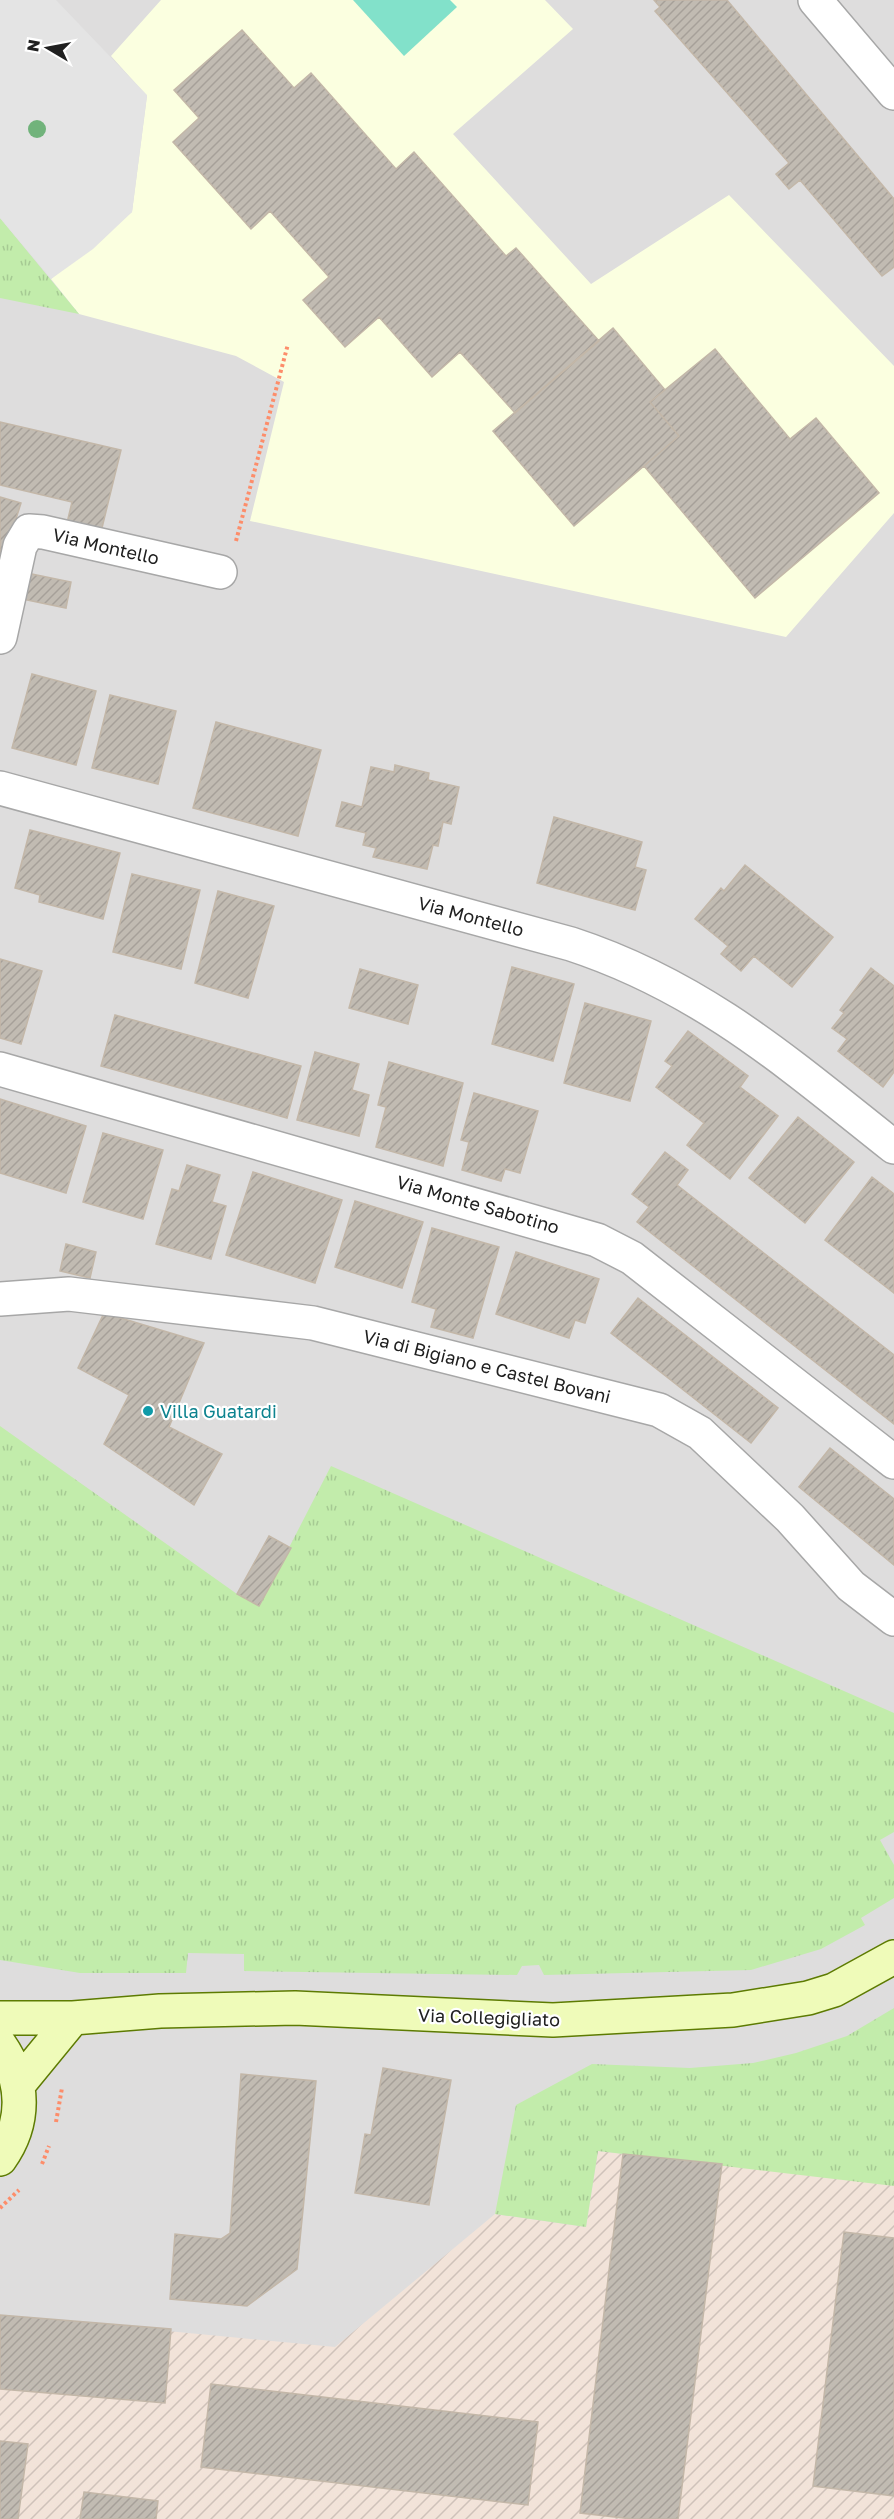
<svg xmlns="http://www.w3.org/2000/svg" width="894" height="2519" font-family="'Golos Text',sans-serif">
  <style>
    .residential { fill: #dedddd }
    .education { fill: #fbffe0 }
    .military { fill: url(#military-furrows) }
    .grass { fill: url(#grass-tufts) }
    .pitch { fill: #82e1ca }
    .parking { fill: #e4e4e4 }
    .building { fill: url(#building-hatch); stroke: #c3b7a8; stroke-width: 1.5 }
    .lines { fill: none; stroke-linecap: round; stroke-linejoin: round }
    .street-casing { stroke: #a7a7a7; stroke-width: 36 }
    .secondary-casing { stroke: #5d7b02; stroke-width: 36 }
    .path { stroke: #fd8d6a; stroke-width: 4; stroke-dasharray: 3 3; stroke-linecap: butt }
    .street { stroke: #fff; stroke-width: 33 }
    .secondary { stroke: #effbb9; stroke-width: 33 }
    .tree { fill: #71b37b }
    .culture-dot { fill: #0f9aa8; stroke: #fff; stroke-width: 2 }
    .labels { text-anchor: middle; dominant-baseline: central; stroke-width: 4.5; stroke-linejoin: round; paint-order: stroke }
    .street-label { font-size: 18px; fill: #202020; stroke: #fff }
    .culture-label { font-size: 18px; fill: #0d838f; stroke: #fff; text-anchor: start }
  </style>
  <defs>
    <pattern id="military-furrows" width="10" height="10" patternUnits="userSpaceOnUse" patternTransform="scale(1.5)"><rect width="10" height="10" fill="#f2e3d9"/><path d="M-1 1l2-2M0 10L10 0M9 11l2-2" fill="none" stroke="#cfc2ba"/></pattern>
    <pattern id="grass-tufts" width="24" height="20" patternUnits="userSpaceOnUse" patternTransform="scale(1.5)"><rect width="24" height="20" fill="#c2ecab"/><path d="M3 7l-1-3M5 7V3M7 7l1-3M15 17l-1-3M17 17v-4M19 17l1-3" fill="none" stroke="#a6ca93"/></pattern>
    <pattern id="building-hatch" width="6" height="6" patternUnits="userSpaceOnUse" patternTransform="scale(1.5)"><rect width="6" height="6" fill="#c1bbb2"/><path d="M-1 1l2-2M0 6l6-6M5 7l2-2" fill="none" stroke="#a6a099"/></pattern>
  </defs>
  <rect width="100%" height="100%" fill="#f0eee6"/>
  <path class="residential" d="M0 0H894V2519H0Z"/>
  <path class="education" d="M161 0H545L573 29 453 134 591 284 729 195 894 366V513L786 637 250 521 284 382 236 356 79 314 51 279 132 212 147 96 111 56Z"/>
  <path class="military" d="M598 2151 894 2184V2519H0V2315L335 2347 495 2214 586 2227Z"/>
  <path class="grass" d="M0 218 79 314 0 298Z
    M0 1426 237 1594 259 1606 331 1466 894 1713V1832L880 1840 894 1865V1898L861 1918 865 1925 821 1949 751 1970 544 1975 539 1965 522 1966 517 1975 244 1971V1954L188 1953 186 1973H80L0 1960Z
    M894 2008V2186L598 2151 586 2227 495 2214 516 2105 592 2064 690 2068 753 2063 796 2053 847 2036Z"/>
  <path class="pitch" d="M353 0H450L457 7 404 56Z"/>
  <path class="parking" d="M0 0H56L147 95 132 212 93 249 51 279 0 218Z"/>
  <path class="building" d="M654 0H727L894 199V267L882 276 800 180 789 189 776 174 789 163 655 11 660 7Z
    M242 30 294 88 311 73 396 169 414 152 506 256 516 248 599 341 515 413 460 352 432 377 379 317 345 347 303 300 329 277 270 211 251 229 173 142 199 118 174 90Z
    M613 328 665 390 650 402 679 436 574 526 493 431Z
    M715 349 790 439 816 418 879 493 755 598 644 466 679 436 650 402Z
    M0 422 121 450 100 536 66 527 72 502 0 485Z
    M0 497 21 503 2 563H0Z
    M27 573 71 582 66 608 22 599Z
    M32 674 96 691 76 765 12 748Z
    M110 695 176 711 158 784 92 768Z
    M216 722 321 750 298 836 193 808Z
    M395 765 429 773 428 780 459 787 451 824 443 822 438 846 433 845 427 869 373 857 376 848 363 845 366 833 336 826 342 802 362 807 371 767 394 772Z
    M554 817 642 842 635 867 646 870 635 910 537 883Z
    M30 830 120 853 103 919 39 902 40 895 15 888Z
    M745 865 833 937 792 987 754 956 741 971 721 954 728 946 695 919 721 888 724 891Z
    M132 874 200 890 181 969 113 952Z
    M218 891 274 906 248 998 195 983Z
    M0 959 42 971 21 1044 0 1038Z
    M512 967 574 984 553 1061 492 1044Z
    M871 968 894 986V1072L883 1087 838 1051 847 1039 832 1028 844 1013 840 1010Z
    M360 969 418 985 408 1024 349 1008Z
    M585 1003 651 1021 630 1101 564 1083Z
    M115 1015 301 1066 287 1118 101 1066Z
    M688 1031 748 1076 740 1087 778 1116 730 1179 687 1145 704 1123 656 1087 672 1066 665 1061Z
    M315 1052 359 1064 352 1090 369 1095 359 1136 297 1120Z
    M389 1062 463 1083 443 1166 376 1147 386 1107 378 1105Z
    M474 1093 538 1111 520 1173 505 1169 501 1181 462 1170 469 1142 461 1140Z
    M0 1099 86 1126 66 1193 0 1173Z
    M798 1117 854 1162 805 1223 749 1178Z
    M103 1133 163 1150 143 1219 83 1202Z
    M665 1152 688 1170 677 1185 894 1355V1424L637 1222 649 1207 632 1194Z
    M187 1165 220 1175 212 1202 226 1206 211 1259 156 1244 172 1189 179 1191Z
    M253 1172 342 1200 315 1283 226 1255Z
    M872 1177 894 1194V1293L825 1240Z
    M355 1201 423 1222 402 1288 335 1267Z
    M432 1228 499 1247 473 1338 431 1327 436 1309 412 1302Z
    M66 1244 96 1252 90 1278 60 1271Z
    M516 1252 599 1279 585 1323 575 1320 569 1338 496 1314Z
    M638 1298 778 1408 751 1443 611 1333Z
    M104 1313 204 1343 169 1427 222 1454 194 1505 104 1444 129 1395 78 1368Z
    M830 1448 894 1499V1565L799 1487Z
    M269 1536 291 1548 259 1606 237 1594Z
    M383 2068 451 2080 429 2205 355 2193 365 2134 371 2135Z
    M241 2074 316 2081 297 2269 247 2306 170 2299 175 2234 221 2239 230 2233Z
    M623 2154 722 2164 678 2519H632L580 2513Z
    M844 2232 894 2238V2496L813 2486Z
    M0 2315 171 2329 165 2403 0 2389Z
    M211 2384 538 2422 528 2505 201 2467Z
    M0 2441 28 2444 18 2519H0Z
    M84 2492 158 2501 156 2519H80Z"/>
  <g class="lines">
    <g class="street-casing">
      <path id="street" d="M815 0 894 93
        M0 637 20 546 29 531 43 532 220 572
        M0 788 571 944C702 987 788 1063 894 1147
        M0 1069 597 1240 632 1258 894 1462
        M0 1299 69 1294 313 1323 659 1410 700 1433 790 1518 851 1586 894 1619"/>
    </g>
    <g class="secondary-casing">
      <path id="secondary" d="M0 2018H73L160 2011 295 2008 553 2020 733 2010 808 1998 834 1990 894 1957
        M0 2045C25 2081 26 2123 0 2159
        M18 2085 73 2018"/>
    </g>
    <path class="path" d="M236 541 288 344
      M56 2122 62 2088
      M42 2164 49 2146
      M0 2208 19 2190"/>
    <use href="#street" class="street"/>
    <use href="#secondary" class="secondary"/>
  </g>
  <circle class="tree" cx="37" cy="129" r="9"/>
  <circle class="culture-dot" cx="148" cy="1411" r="6"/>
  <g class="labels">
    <g class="street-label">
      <text transform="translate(106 546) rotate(13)">Via Montello</text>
      <text transform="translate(471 916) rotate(15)">Via Montello</text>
      <text transform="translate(478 1204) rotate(16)">Via Monte Sabotino</text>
      <text transform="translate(487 1366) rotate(14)">Via di Bigiano e Castel Bovani</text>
      <text transform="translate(489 2017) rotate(2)">Via Collegigliato</text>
    </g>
    <g class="culture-label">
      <text x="160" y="1411">Villa Guatardi</text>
    </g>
  </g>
  <g transform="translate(48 48) rotate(280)" stroke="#ffffff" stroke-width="4.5" paint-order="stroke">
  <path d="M0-4.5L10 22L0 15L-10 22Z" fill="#202020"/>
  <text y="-9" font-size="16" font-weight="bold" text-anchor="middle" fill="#202020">N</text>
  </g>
</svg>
